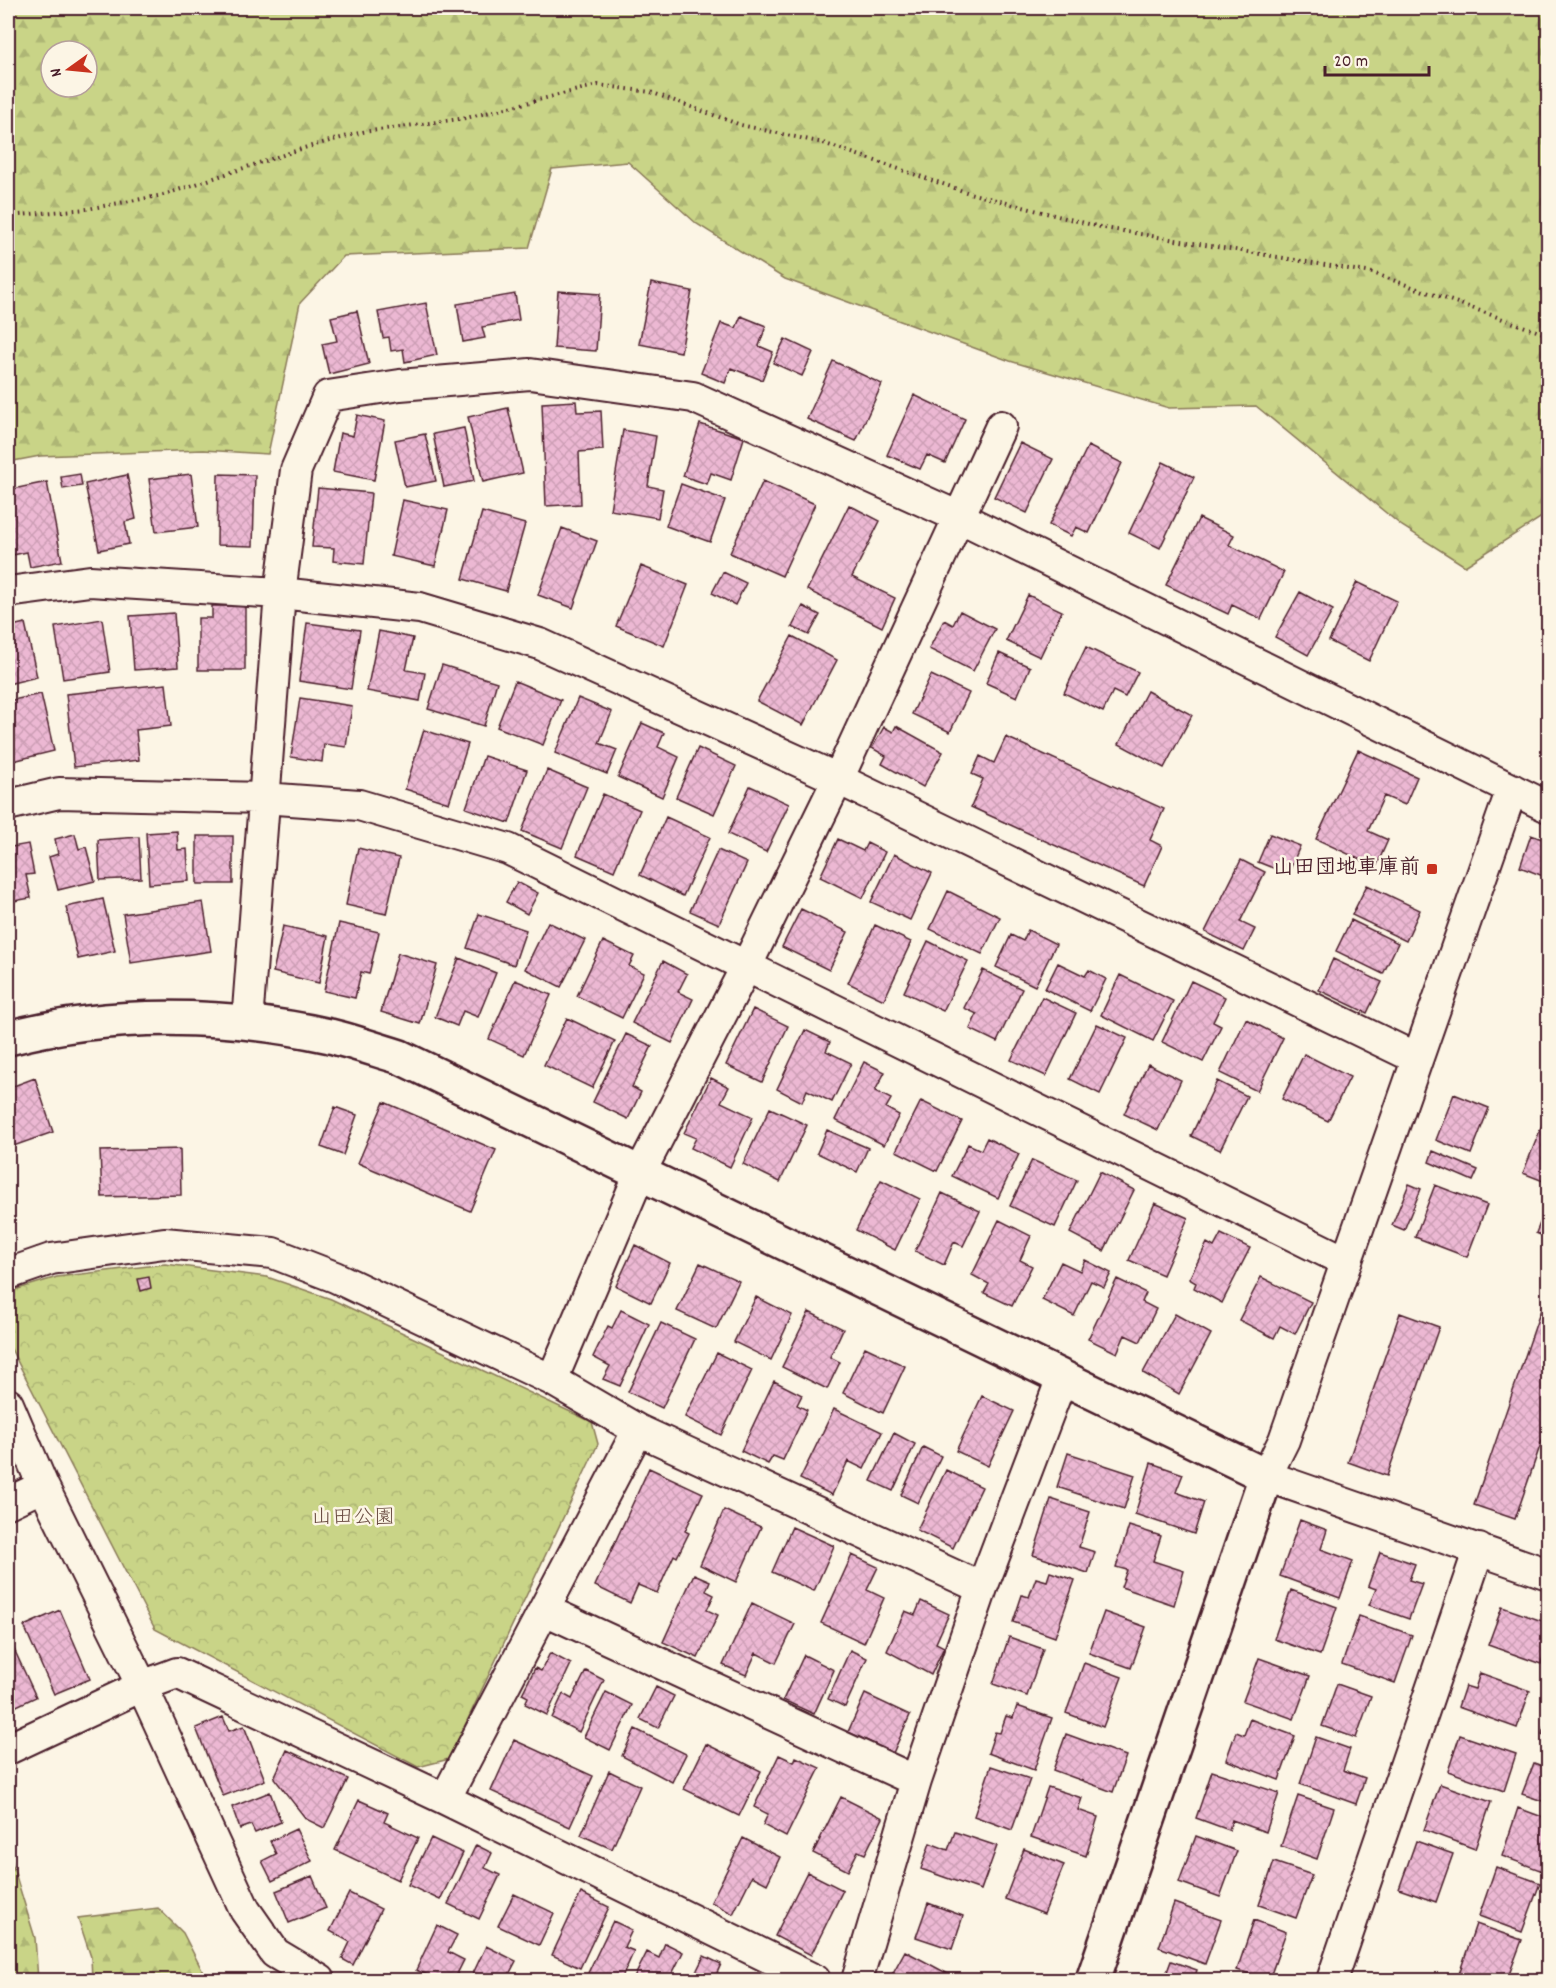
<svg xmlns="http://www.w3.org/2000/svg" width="1556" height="1988" font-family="Dekko,'Klee One',sans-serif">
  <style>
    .forest { fill: url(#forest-firs); stroke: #8a7a59; stroke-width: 1.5; fill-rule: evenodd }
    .park { fill: url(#park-crowns); stroke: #8a7a59; stroke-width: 1.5 }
    .building { fill: url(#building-cross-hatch); stroke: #4a1f2b; stroke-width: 1.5 }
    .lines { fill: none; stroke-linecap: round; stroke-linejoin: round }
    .minor-casing { stroke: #4a1f2b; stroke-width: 34 }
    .tertiary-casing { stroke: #4a1f2b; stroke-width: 38 }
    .path { stroke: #4a1f2b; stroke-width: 4; stroke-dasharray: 1.5 4.5; stroke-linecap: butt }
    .minor { stroke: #fcf5e5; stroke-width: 30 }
    .tertiary { stroke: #fcf5e5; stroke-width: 33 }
    .poi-dot { fill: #c8321e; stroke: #fcf5e5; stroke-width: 2 }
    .labels { text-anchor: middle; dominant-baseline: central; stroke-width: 5; stroke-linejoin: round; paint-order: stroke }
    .poi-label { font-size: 21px; font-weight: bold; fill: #4a1f2b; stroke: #fcf5e5; text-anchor: end }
    .park-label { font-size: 21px; fill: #6a4c42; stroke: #fcf5e5 }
  </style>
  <defs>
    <pattern id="forest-firs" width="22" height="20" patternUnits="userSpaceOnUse" patternTransform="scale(1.5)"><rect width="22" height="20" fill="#c9d487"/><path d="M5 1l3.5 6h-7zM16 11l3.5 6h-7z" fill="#aeb675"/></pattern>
    <pattern id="park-crowns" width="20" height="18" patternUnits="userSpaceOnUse" patternTransform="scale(1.5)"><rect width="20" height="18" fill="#c9d487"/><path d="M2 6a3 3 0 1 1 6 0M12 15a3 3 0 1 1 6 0" fill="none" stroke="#aeb675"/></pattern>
    <pattern id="building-cross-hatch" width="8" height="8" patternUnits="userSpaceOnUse" patternTransform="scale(1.5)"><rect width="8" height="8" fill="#ecb8d3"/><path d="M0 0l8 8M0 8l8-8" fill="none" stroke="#cc9eb5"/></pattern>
  </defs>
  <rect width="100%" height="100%" fill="#fcf5e5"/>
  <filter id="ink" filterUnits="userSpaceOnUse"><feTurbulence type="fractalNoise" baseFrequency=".0167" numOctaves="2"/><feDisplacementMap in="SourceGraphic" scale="12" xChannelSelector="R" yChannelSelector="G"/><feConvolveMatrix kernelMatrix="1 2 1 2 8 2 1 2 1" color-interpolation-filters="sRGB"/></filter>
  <g filter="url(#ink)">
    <path class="forest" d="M8 8H1548V513L1465 566 1402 526 1256 406 1169 408 1010 361 785 279 697 224 628 162 552 169 529 248 344 256 300 303 268 454 203 450 40 456 8 462ZM51 51H87V87H51Z
      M8 1850 35 1938 38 1980H8Z
      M158 1908 183 1933 207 1980H92L91 1957 78 1918Z"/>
    <path class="park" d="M165 1264 267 1277 331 1299 592 1422 598 1444 449 1759 418 1767 155 1629 8 1343V1292L57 1277Z"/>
    <path class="building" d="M651 283 692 291 681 352 639 344Z
      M558 291 600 294 596 351 554 348Z
      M515 294 519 320 482 327 485 338 463 342 457 304Z
      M426 303 437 355 405 362 403 349 391 351 389 337 383 338 378 312Z
      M357 311 369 364 329 374 322 344 337 341 331 317Z
      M741 316 766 326 759 346 773 352 762 380 731 368 725 383 701 373 721 323 736 328Z
      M785 339 813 352 802 376 773 363Z
      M833 361 882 384 856 441 807 419Z
      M914 395 965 419 945 463 927 455 920 469 887 455Z
      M576 401 577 412 601 411 603 450 579 452 581 504 546 506 542 403Z
      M508 408 523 473 483 482 468 417Z
      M357 415 385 421 374 480 333 472 340 433 353 436Z
      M700 424 744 438 731 480 711 473 707 484 683 476Z
      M464 428 474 481 444 487 433 434Z
      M623 430 656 436 648 486 663 489 658 518 610 510Z
      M425 434 436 481 405 487 395 440Z
      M1020 443 1053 459 1027 513 994 497Z
      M1088 446 1122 463 1089 533 1076 527 1071 536 1049 525Z
      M1163 462 1194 477 1160 548 1129 533Z
      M80 474 82 486 63 489 61 477Z
      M191 474 198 527 156 532 149 479Z
      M218 474 255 475 253 546 217 545Z
      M127 475 136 519 125 522 129 544 99 550 85 484Z
      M763 481 815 504 782 576 730 553Z
      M47 482 62 561 30 567 27 552 8 556V490Z
      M681 484 725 500 710 542 666 526Z
      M318 488 371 493 364 564 333 561 334 548 312 547Z
      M403 500 448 510 435 566 391 556Z
      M849 505 880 521 852 577 895 598 882 627 807 590Z
      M482 512 525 524 506 591 463 579Z
      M1199 518 1234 535 1229 545 1284 572 1261 619 1232 605 1228 614 1166 585Z
      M562 528 597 541 573 608 538 595Z
      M641 566 688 585 664 646 616 626Z
      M723 572 746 583 735 605 712 593Z
      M1357 582 1397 601 1369 661 1329 641Z
      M1300 592 1333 610 1308 655 1275 637Z
      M1028 595 1062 611 1040 657 1006 641Z
      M212 606H245V670H198V618H212Z
      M803 606 820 615 809 635 792 627Z
      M960 611 995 629 973 671 929 649 944 620 953 625Z
      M174 613 178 667 134 670 130 616Z
      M102 619 110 672 63 679 55 627Z
      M25 623 37 677 8 684V627Z
      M307 623 360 630 351 689 299 681Z
      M379 631 413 638 406 670 425 673 420 701 367 691Z
      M792 636 837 660 803 725 757 701Z
      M1086 647 1138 672 1125 697 1113 691 1103 712 1064 693Z
      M999 653 1030 667 1017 697 986 683Z
      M442 665 497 682 484 726 428 709Z
      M931 675 969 693 950 732 912 714Z
      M515 681 561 700 543 745 497 727Z
      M166 684 171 726 136 730 139 760 74 767 66 694Z
      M1147 691 1192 715 1164 768 1119 744Z
      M41 694 54 751 13 761 8 737V701Z
      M300 698 352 706 346 747 324 744 322 762 291 757Z
      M578 698 612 712 599 743 617 750 607 774 555 753Z
      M642 723 664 733 658 747 679 757 662 797 618 777Z
      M896 726 943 752 923 787 882 764 886 756 872 748 884 727 893 732Z
      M424 730 468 744 449 803 405 789Z
      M1006 737 1164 809 1150 840 1162 846 1144 886 971 807 983 779 972 774 980 756 994 763Z
      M698 748 736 766 714 814 676 797Z
      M1358 750 1417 777 1405 805 1384 796 1368 831 1388 840 1376 867 1316 839Z
      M484 756 527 770 509 823 466 808Z
      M547 770 587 787 562 848 522 831Z
      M750 786 789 804 766 852 728 834Z
      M603 794 640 810 614 871 577 855Z
      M666 817 710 837 683 896 640 875Z
      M1545 830 1548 831V878L1520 867 1531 835 1542 839Z
      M177 831 178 850 187 849 189 881 149 884 146 833Z
      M75 834 79 849 86 847 95 881 58 890 49 857 58 854 55 839Z
      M1270 834 1300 846 1288 874 1258 862Z
      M197 836H233V884H197Z
      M139 837 141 878 100 880 98 840Z
      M8 838H10L12 847 28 844 34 874 26 875 31 898 8 902Z
      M838 839 863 851 867 843 885 852 863 898 820 877Z
      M358 848 399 858 386 914 346 905Z
      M718 850 747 863 719 924 690 911Z
      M894 854 932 873 910 920 871 902Z
      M1241 860 1265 872 1240 922 1255 929 1244 951 1205 932Z
      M517 882 538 893 527 914 506 902Z
      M1367 885 1420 910 1406 941 1352 915Z
      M948 891 1000 917 982 954 930 929Z
      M103 899 115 951 78 959 66 907Z
      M203 902 211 951 131 963 123 914Z
      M801 909 848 932 829 970 782 947Z
      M479 914 526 930 514 965 467 948Z
      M1351 920 1398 943 1383 974 1336 951Z
      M548 922 585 940 561 987 525 969Z
      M339 923 379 932 369 974 361 972 355 998 324 991Z
      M875 925 911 942 884 1000 848 983Z
      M283 926 328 936 319 983 273 972Z
      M1028 930 1056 944 1035 986 996 967 1011 935 1023 941Z
      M8 937 13 956 8 957Z
      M603 941 634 956 629 966 644 973 622 1018 577 996Z
      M928 941 968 961 943 1011 904 992Z
      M398 953 437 965 420 1024 381 1012Z
      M459 958 496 973 478 1017 463 1011 457 1026 435 1017Z
      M1333 959 1382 982 1367 1013 1319 990Z
      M663 961 687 974 678 992 693 999 672 1043 632 1023Z
      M1058 963 1085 976 1089 970 1106 979 1090 1011 1045 989Z
      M983 970 1022 989 997 1042 970 1029 977 1014 964 1008Z
      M1120 975 1173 1001 1153 1041 1101 1015Z
      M515 980 551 995 524 1055 489 1039Z
      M1191 981 1225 997 1213 1022 1221 1026 1203 1062 1162 1042Z
      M1042 997 1076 1013 1046 1076 1011 1060Z
      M753 1009 788 1026 762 1082 726 1065Z
      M567 1018 615 1041 592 1088 544 1065Z
      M1246 1019 1283 1038 1257 1091 1220 1073Z
      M1097 1024 1127 1038 1100 1094 1070 1079Z
      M805 1030 830 1042 826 1051 851 1063 832 1102 807 1090 802 1102 777 1089Z
      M626 1034 652 1046 632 1087 641 1092 628 1119 593 1102Z
      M1304 1054 1350 1077 1328 1121 1282 1099Z
      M864 1062 885 1072 875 1091 891 1099 886 1108 899 1115 884 1145 835 1120Z
      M1148 1064 1181 1080 1158 1130 1124 1114Z
      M35 1078 53 1132 8 1148V1088Z
      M711 1078 729 1087 721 1102 753 1117 730 1167 691 1148 696 1138 684 1133Z
      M1217 1081 1247 1096 1220 1150 1191 1136Z
      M1454 1094 1489 1108 1471 1154 1436 1140Z
      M921 1101 962 1121 937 1171 896 1151Z
      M384 1102 496 1150 470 1211 358 1163Z
      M335 1107 357 1115 343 1155 321 1147Z
      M770 1108 807 1125 780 1182 743 1164Z
      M1545 1118 1548 1119V1183L1523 1173Z
      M827 1130 868 1148 857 1172 817 1153Z
      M987 1138 1019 1154 998 1198 952 1176 968 1144 981 1150Z
      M180 1149 181 1195 102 1197 100 1151Z
      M1433 1151 1478 1170 1473 1181 1429 1162Z
      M1032 1160 1077 1180 1055 1227 1010 1206Z
      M1100 1172 1134 1190 1104 1251 1070 1233Z
      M881 1180 920 1199 895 1250 856 1230Z
      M1409 1184 1421 1189 1404 1230 1392 1225Z
      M1435 1185 1487 1205 1467 1257 1415 1237Z
      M942 1193 980 1211 963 1246 954 1242 944 1265 915 1251Z
      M1155 1203 1188 1218 1163 1275 1129 1260Z
      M999 1220 1031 1236 1020 1260 1032 1266 1012 1306 984 1293 989 1284 972 1275Z
      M1540 1223 1548 1226V1238L1536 1233Z
      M1221 1234 1250 1248 1222 1303 1194 1288 1196 1283 1189 1279 1207 1243 1214 1247Z
      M635 1245 670 1263 651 1303 616 1286Z
      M1085 1260 1111 1273 1104 1287 1091 1281 1074 1316 1042 1300 1061 1262 1080 1271Z
      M700 1263 739 1281 716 1329 677 1311Z
      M149 1277 151 1288 141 1291 138 1279Z
      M1261 1277 1311 1302 1295 1334 1280 1326 1274 1338 1239 1320Z
      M1117 1279 1146 1293 1142 1302 1156 1309 1140 1342 1125 1335 1117 1353 1088 1339Z
      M1548 1289V1423L1515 1519 1474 1505Z
      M756 1297 792 1315 771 1360 734 1342Z
      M621 1310 649 1324 620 1386 603 1379 610 1366 593 1357 608 1326 612 1328Z
      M809 1312 843 1329 830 1357 840 1362 827 1389 782 1367Z
      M1400 1313 1439 1327 1387 1476 1348 1462Z
      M1175 1314 1211 1334 1179 1394 1143 1373Z
      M661 1323 695 1339 662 1408 628 1392Z
      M865 1347 905 1366 883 1413 843 1393Z
      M717 1353 752 1370 721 1435 685 1417Z
      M774 1381 802 1395 797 1405 807 1410 783 1460 773 1456 768 1464 741 1451Z
      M982 1396 1014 1411 988 1466 956 1451Z
      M834 1409 882 1432 864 1469 848 1461 832 1495 800 1479Z
      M894 1433 915 1444 893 1491 871 1481Z
      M923 1447 941 1456 918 1503 901 1495Z
      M1068 1453 1135 1475 1124 1509 1057 1487Z
      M1151 1463 1183 1474 1176 1492 1204 1502 1194 1534 1135 1514Z
      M649 1468 703 1493 685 1531 689 1533 677 1557 674 1555 657 1593 638 1585 630 1603 595 1586Z
      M946 1470 982 1487 953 1548 917 1530Z
      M1051 1499 1090 1512 1079 1547 1095 1552 1088 1573 1033 1555Z
      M724 1510 761 1527 736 1582 700 1565Z
      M1300 1520 1327 1530 1321 1549 1353 1561 1340 1598 1280 1576Z
      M1129 1526 1161 1536 1153 1561 1184 1571 1174 1605 1121 1587 1127 1570 1116 1567Z
      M792 1527 834 1546 814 1591 772 1572Z
      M1380 1552 1415 1564 1409 1580 1422 1584 1409 1619 1369 1605 1376 1589 1368 1586Z
      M852 1555 878 1567 867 1590 884 1598 864 1643 821 1623Z
      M1050 1572 1075 1580 1055 1637 1013 1622 1022 1595 1029 1597 1036 1578 1047 1581Z
      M694 1574 710 1581 706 1591 714 1595 707 1610 718 1615 698 1658 663 1642Z
      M1291 1590 1337 1607 1320 1655 1274 1639Z
      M921 1601 949 1614 936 1643 944 1647 931 1675 887 1651 905 1611 915 1615Z
      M752 1603 795 1624 776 1663 756 1653 746 1675 723 1665Z
      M1502 1607 1548 1623V1641L1541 1664 1488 1645Z
      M60 1610 90 1679 54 1694 24 1626Z
      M1104 1612 1146 1627 1131 1668 1089 1653Z
      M1359 1616 1412 1635 1395 1683 1342 1664Z
      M8 1636 36 1697 8 1710Z
      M1009 1637 1043 1649 1027 1696 993 1684Z
      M850 1650 867 1658 845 1707 828 1699Z
      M550 1653 571 1664 547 1715 525 1704 528 1697 522 1694 535 1668 541 1671Z
      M804 1655 834 1670 814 1714 783 1700Z
      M1259 1658 1310 1676 1294 1719 1243 1701Z
      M1084 1663 1122 1677 1103 1727 1066 1713Z
      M586 1671 604 1680 579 1732 552 1718 563 1694 572 1699Z
      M1480 1673 1530 1691 1517 1728 1458 1707 1465 1686 1475 1689Z
      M1337 1684 1371 1696 1356 1738 1322 1726Z
      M656 1687 674 1696 658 1728 640 1719Z
      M606 1692 632 1705 610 1750 584 1737Z
      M865 1694 910 1715 893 1753 848 1732Z
      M1017 1706 1052 1718 1034 1770 988 1753 995 1732 1000 1733 1006 1716 1013 1718Z
      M1548 1716V1737L1542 1734Z
      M223 1717 229 1731 244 1726 265 1780 223 1796 196 1728Z
      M1250 1719 1295 1736 1279 1780 1226 1760 1236 1732 1244 1735Z
      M635 1729 686 1754 672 1782 622 1756Z
      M1066 1734 1126 1756 1113 1792 1053 1770Z
      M1460 1735 1516 1754 1504 1791 1448 1771Z
      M1316 1737 1350 1749 1343 1770 1365 1778 1356 1804 1300 1784Z
      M514 1740 593 1776 570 1827 491 1791Z
      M706 1744 761 1771 739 1816 684 1789Z
      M287 1750 348 1779 324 1828 306 1819 274 1778Z
      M779 1755 794 1762 796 1757 820 1768 786 1837 763 1825 768 1814 754 1807Z
      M1534 1763 1548 1768V1803L1522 1794Z
      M991 1766 1030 1779 1012 1830 974 1816Z
      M609 1771 640 1786 612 1849 581 1835Z
      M1212 1771 1279 1793 1266 1832 1232 1820 1229 1830 1196 1818Z
      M1440 1784 1491 1802 1475 1849 1424 1830Z
      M1048 1787 1082 1798 1078 1810 1098 1817 1086 1856 1031 1837Z
      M270 1792 281 1822 255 1833 251 1825 240 1829 232 1807Z
      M1298 1796 1334 1808 1317 1859 1281 1846Z
      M841 1797 883 1818 865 1854 858 1851 848 1871 813 1853Z
      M359 1800 388 1813 384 1822 418 1838 398 1880 335 1850Z
      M1518 1808 1548 1819V1873L1502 1856Z
      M296 1829 312 1861 272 1881 262 1861 276 1854 270 1841Z
      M955 1832 997 1846 981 1890 921 1869 930 1843 948 1850Z
      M1196 1836 1237 1851 1220 1897 1179 1882Z
      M431 1838 463 1853 440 1900 408 1885Z
      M743 1838 780 1857 767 1884 752 1876 733 1914 711 1902Z
      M1416 1841 1453 1854 1436 1902 1399 1889Z
      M476 1845 492 1853 485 1868 500 1875 479 1919 448 1904Z
      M1024 1849 1064 1865 1044 1914 1005 1899Z
      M1274 1862 1312 1875 1296 1918 1259 1905Z
      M1496 1867 1540 1883 1522 1932 1479 1916Z
      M807 1872 843 1890 811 1955 775 1936Z
      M312 1876 326 1908 289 1923 276 1891Z
      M349 1893 381 1909 353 1965 342 1959 350 1942 330 1931Z
      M581 1893 609 1907 580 1968 552 1955Z
      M514 1894 554 1913 539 1945 498 1926Z
      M928 1903 963 1916 952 1949 916 1937Z
      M1174 1903 1221 1920 1205 1964 1159 1947Z
      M1254 1920 1286 1932 1269 1980 1237 1970Z
      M613 1921 632 1930 624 1947 634 1951 621 1980H603L588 1973Z
      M1476 1924 1522 1940 1507 1980H1469L1458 1977Z
      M437 1925 457 1935 448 1952 464 1960 454 1980H439L416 1970Z
      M665 1943 683 1952 669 1980H633L647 1952 659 1958Z
      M486 1946 516 1961 506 1980H470Z
      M905 1951 952 1976 949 1980H889Z
      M704 1956 721 1964 717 1973 732 1980H692Z
      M1171 1961 1197 1970 1195 1977 1205 1980H1164Z
      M542 1974 555 1980H539Z"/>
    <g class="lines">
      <g class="minor-casing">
        <path id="minor" d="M8 592 90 581 280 593 420 608 540 644 838 779 1416 1058
          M1512 789 1284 1440 1266 1476 1548 1574
          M8 805 59 793 264 798 359 805 508 849 1345 1261
          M247 1023 280 593 296 470 328 396 400 385 530 374 693 397 959 517 1548 807
          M8 1274 51 1259 164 1243 273 1253 335 1277 552 1380 638 1430 982 1588
          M552 1380 640 1173 746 967 838 779 1001 426
          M8 1404 43 1486 142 1686 245 1910 275 1953 320 1980
          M8 1503 43 1486
          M545 1610 916 1781
          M8 1749 142 1686 177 1673 445 1799 815 1980
          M445 1799 638 1430
          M857 1980 916 1781 982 1588 1062 1378
          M1332 1980 1479 1549"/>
      </g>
      <g class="tertiary-casing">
        <path id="tertiary" d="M8 1038C111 1011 225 1013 330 1036 354 1042 377 1050 400 1057L1266 1476 1093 1980"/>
      </g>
      <path class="path" d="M8 216 87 209 163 195 304 148 363 132 466 118 598 85 650 92 741 125 823 143 969 193 1104 228 1373 273 1548 335"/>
      <use href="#minor" class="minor"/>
      <use href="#tertiary" class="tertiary"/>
    </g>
  </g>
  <rect class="poi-dot" x="1426" y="863" width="12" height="12" rx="3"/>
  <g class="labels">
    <g class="poi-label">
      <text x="1420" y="869">山田団地車庫前</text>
    </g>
    <g class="park-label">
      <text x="353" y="1519">山田公園</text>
    </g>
  </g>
  <rect width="1556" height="1988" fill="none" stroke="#fcf5e5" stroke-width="30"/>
  <rect x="15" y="15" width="1526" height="1958" fill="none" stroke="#4a1f2b" stroke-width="2" filter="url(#ink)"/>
  <g transform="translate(69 69) rotate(255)"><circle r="28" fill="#fcf5e5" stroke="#b59f9b" stroke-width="1.5"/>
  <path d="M0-4.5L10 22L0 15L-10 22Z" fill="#c8321e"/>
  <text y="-9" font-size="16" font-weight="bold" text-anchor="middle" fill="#4a1f2b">N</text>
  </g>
  <path d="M1325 66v9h104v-9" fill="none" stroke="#4a1f2b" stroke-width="3"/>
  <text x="1334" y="66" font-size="18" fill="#4a1f2b" stroke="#fcf5e5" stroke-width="4.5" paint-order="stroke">20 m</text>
</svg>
